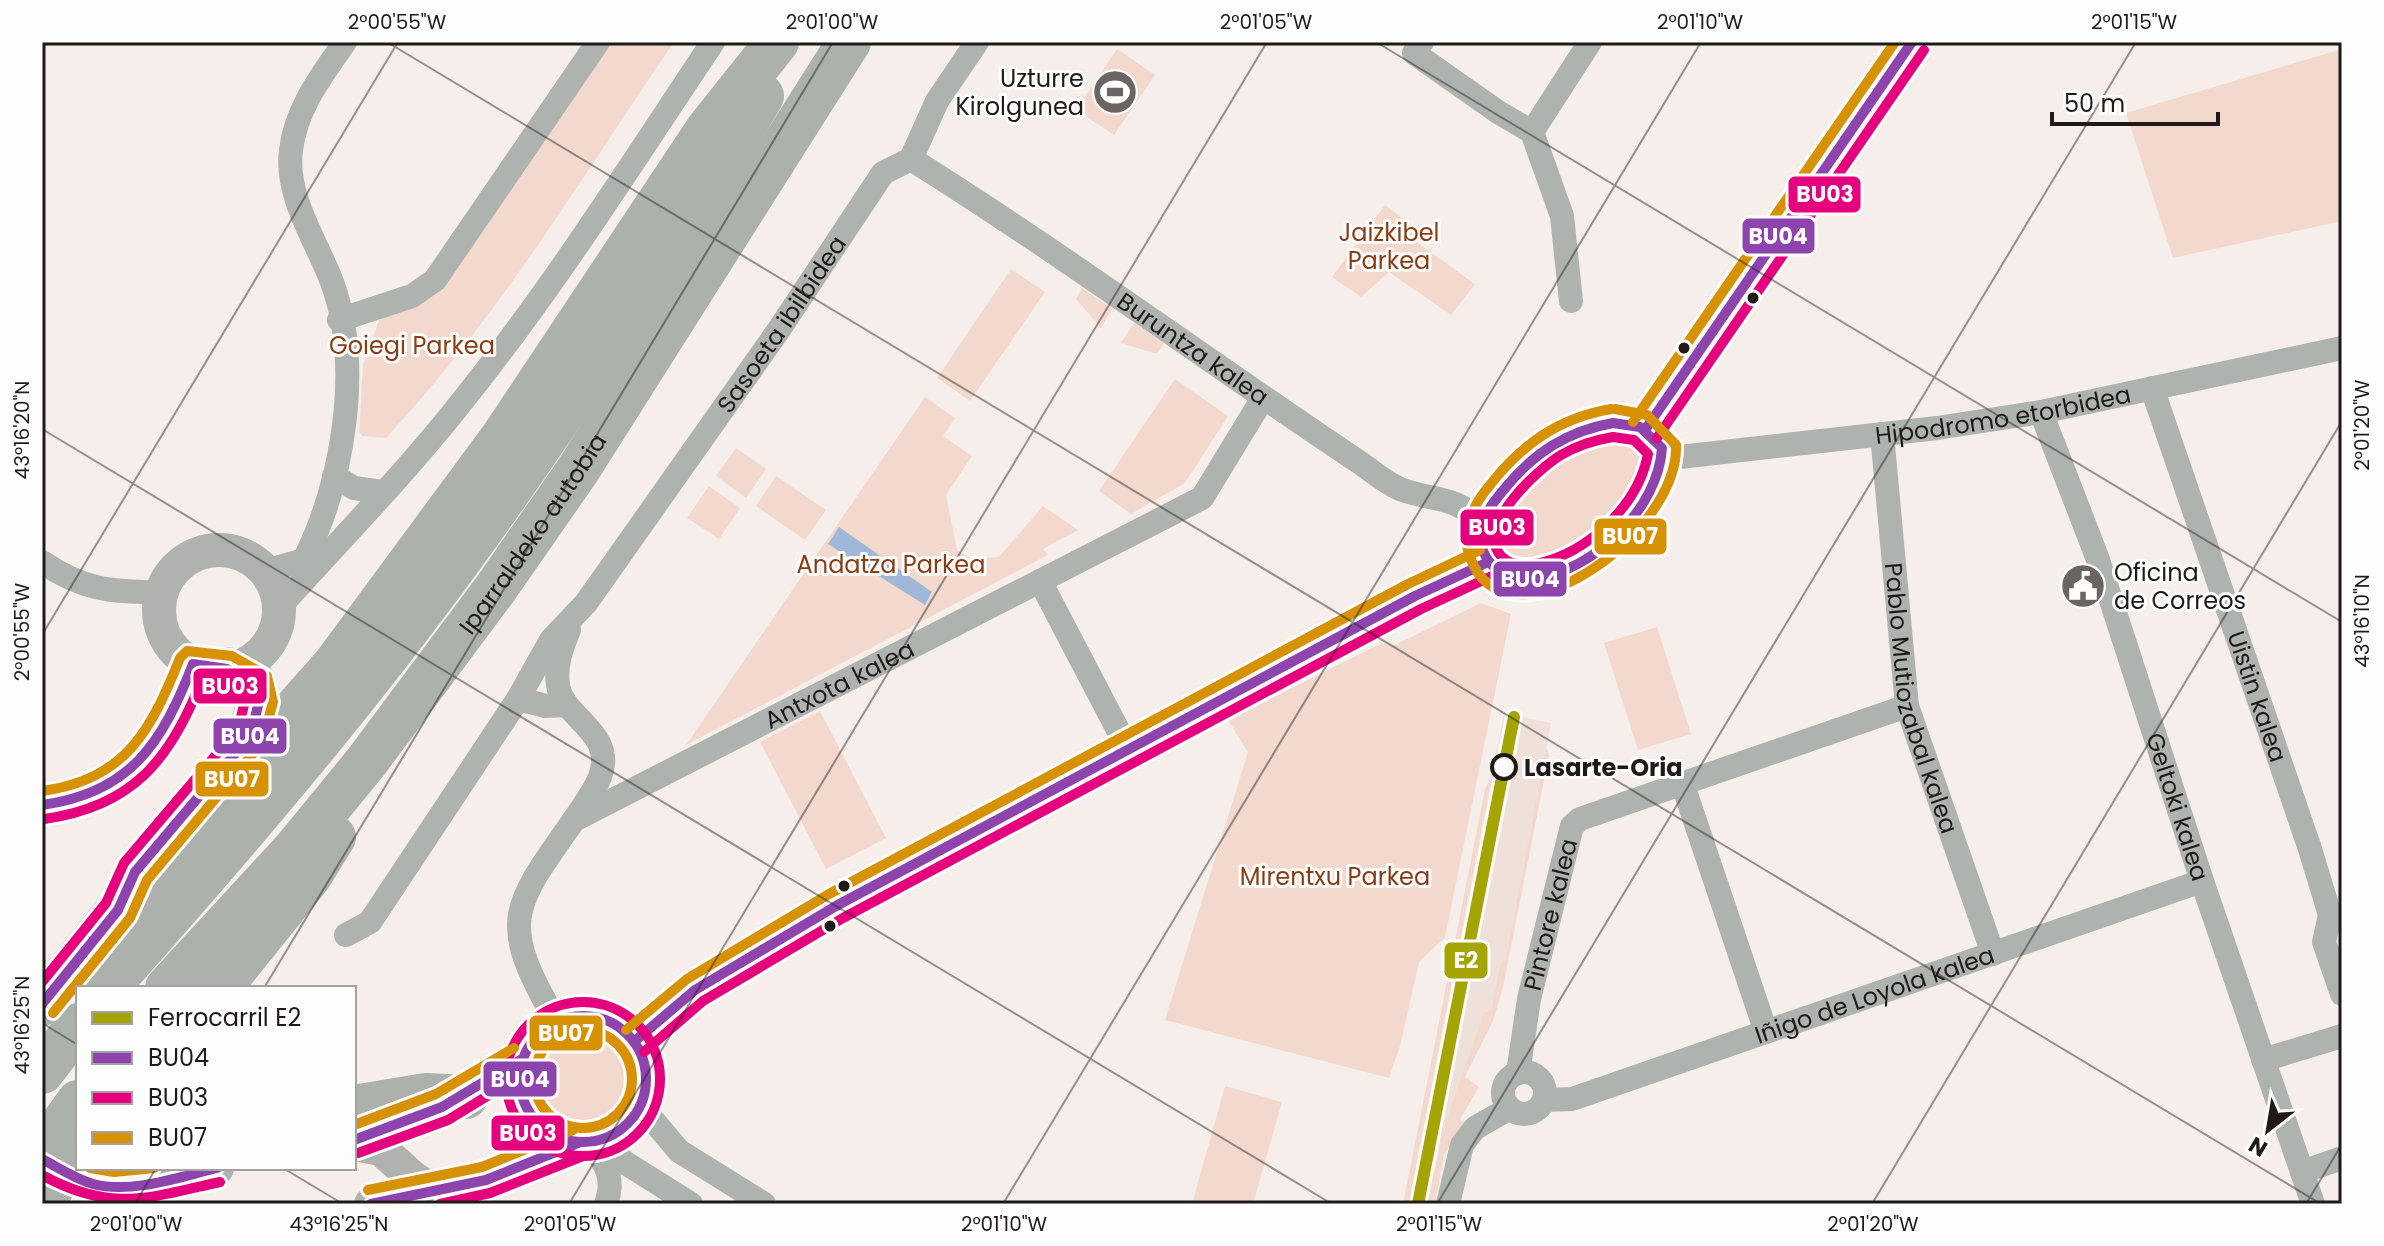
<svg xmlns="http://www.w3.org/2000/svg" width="2384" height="1246" font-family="Poppins,sans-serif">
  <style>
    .built { fill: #efe0da }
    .green { fill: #f3d9cd }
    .water { fill: #a0b7d9 }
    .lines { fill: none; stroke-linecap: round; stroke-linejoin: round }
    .street { stroke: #afb3af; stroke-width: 24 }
    .secondary { stroke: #afb2af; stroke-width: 34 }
    .highway { stroke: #acb1ab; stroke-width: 44 }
    .bus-1-casing { stroke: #fdfdfd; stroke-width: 16 }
    .bus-2-casing { stroke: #fdfdfd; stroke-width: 16 }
    .bus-3-casing { stroke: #fdfdfd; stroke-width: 16 }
    .bus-1 { stroke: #8e44ad; stroke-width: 10 }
    .bus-2 { stroke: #e5007d; stroke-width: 10 }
    .bus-3 { stroke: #d79104; stroke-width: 10 }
    .rail-1-casing { stroke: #fdfdfd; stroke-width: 18 }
    .rail-1 { stroke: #a4a504; stroke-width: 12 }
    .ticks { fill: none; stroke: #1f1a18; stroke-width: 2; stroke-opacity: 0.45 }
    .bus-dot { fill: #1f1a18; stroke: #fdfdfd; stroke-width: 3 }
    .stop-dot { fill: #fdfdfd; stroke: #1f1a18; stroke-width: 4 }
    .labels { text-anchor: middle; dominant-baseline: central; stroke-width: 6; stroke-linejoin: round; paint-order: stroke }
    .poi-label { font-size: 24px; fill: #1f1a18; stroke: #fdfdfd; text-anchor: end }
    .park-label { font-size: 24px; fill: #883d14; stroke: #fdfdfd }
    .street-label { font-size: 24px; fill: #1f1a18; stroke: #fdfdfd }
    .stop-label { font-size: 24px; font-weight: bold; fill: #1f1a18; stroke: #fdfdfd; text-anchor: start }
    .line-badge { stroke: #fdfdfd; stroke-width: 3 }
    .badge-label { font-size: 22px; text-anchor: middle; font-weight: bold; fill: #fff }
    .neatline { fill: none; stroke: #1f1a18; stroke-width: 3 }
    .ticks-label { font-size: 20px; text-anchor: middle; fill: #1f1a18 }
  </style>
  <rect width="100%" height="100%" fill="#f6eeeb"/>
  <path class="built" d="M1504 713 1551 723 1505 963 1500 964 1491 1011 1484 1012 1436 1157 1427 1204H1409Z"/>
  <path class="green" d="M598 42H674C582 177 498 318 386 438L362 436 359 432 363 365 383 309 415 301Z
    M1117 49 1155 75 1114 135 1076 110Z
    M2342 49V221L2173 258 2126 113Z
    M1385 205 1421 233 1415 241 1475 284 1451 315 1389 272 1361 297 1332 277Z
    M1011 269 1045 292 970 401 937 378Z
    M1082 288 1112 309 1101 328 1076 299Z
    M1134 323 1164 343 1157 354 1121 343Z
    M1175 379 1228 416 1185 483 1131 514 1099 491Z
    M925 397 955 418 943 436 972 456 946 495 957 550 972 559 999 557 1043 506 1078 530 1043 549 1048 555 686 745Z
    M1609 436C1697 442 1599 539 1565 554 1545 564 1526 568 1505 566L1490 544C1500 487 1555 449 1609 436Z
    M736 448 766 469 746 498 716 476Z
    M776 476 826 510 805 540 756 506Z
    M709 486 740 508 719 539 687 518Z
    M1481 603 1511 614 1445 937 1419 962 1400 1046 1389 1078 1165 1020 1248 752 1228 720 1382 643 1395 645Z
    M1657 627 1691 734 1638 750 1604 643Z
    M820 711 886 838 826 869 760 742Z
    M1546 748 1549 755 1503 987 1493 1021 1465 1077 1479 1087 1460 1119 1465 1123 1444 1155 1435 1204H1427L1444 1127 1484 1012 1491 1011 1500 964 1505 962Z
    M1492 774 1409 1204H1403L1485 789Z
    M534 1080a48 48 0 1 1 96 0a48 48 0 1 1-96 0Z
    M1225 1086 1282 1102 1253 1204H1192Z"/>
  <path class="water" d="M839 527 932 592 925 605 828 544Z"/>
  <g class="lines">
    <g class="street">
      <path d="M1422 42 1414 53 1498 112 1532 132 1562 216 1571 301"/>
      <path d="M1532 132 1590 42"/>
      <path id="s1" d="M911 159C1064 255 1209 362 1359 462 1372 471 1386 483 1400 489 1435 502 1451 494 1483 522"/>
      <path d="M339 320 412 296 435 280 598 42"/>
      <path id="s2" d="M2152 388 2310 849 2330 915 2324 942 2342 994"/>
      <path id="s3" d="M2041 412 2097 557 2202 881 2313 1204"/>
      <path d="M1613 423 1640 427 1662 448C1662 467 1653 483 1644 499 1622 538 1577 573 1532 579 1498 583 1472 557 1483 523 1487 510 1497 498 1506 487 1533 452 1569 428 1613 423Z"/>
      <path d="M1645 430 1912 42"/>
      <path id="s4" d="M1882 434 1907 706 1993 954"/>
      <path id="s5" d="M1662 459 1937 428 2041 412 2342 348"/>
      <path d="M334 476 354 488 382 492"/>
      <path d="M304 560C343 482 363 366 332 282 316 240 285 196 291 150 296 108 322 75 345 42"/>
      <path d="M42 562C85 591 110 591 161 593"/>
      <path d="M265 571 304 560 316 553"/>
      <path d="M1040 581 1128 749"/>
      <path d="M279 608C338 542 401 478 456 409 550 293 630 166 713 42"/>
      <path d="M569 630C562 647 555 665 558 685 562 718 617 732 600 777 594 792 583 806 574 820"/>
      <path d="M518 699 546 706 565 705"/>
      <path d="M1683 785 1766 1032"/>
      <path id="s6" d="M346 935 370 922 518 699 551 640 586 603 778 331 883 173 911 159 937 101 977 42"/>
      <path id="s7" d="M556 1021C499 922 510 910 574 820L1202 498 1263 398"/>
      <path d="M2263 1060 2342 1036"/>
      <circle cx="1524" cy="1093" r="21"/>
      <path id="s8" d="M1518 1073 1529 999 1572 826 1580 819 1907 706"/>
      <path id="s9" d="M1544 1100 1572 1099 2202 881"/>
      <path d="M641 1106 679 1151 764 1204"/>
      <path d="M604 1140 624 1162 691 1204"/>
      <path d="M591 1144C607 1165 615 1179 606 1204"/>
      <path d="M2302 1172 2342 1158"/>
      <path d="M1448 1204 1462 1145 1475 1128 1510 1108"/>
    </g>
    <path class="secondary" d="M159 610a60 60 0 1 1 120 0a60 60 0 1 1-120 0Z
      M42 805C56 803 72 802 86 797 145 777 173 718 193 664
      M520 1079a63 63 0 1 1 126 0a63 63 0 1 1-126 0Z
      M635 1041 695 990 836 906 1415 596 1486 563
      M354 1140C415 1121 471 1098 522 1059
      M354 1144 381 1149 413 1178 436 1193
      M42 1159C60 1168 79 1182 99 1185 137 1190 181 1176 217 1168
      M371 1204 486 1180 578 1143"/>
    <g class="highway">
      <path d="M227 669 254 682C262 713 252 733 232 757"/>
      <path d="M107 988C229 851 349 711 458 562 567 413 668 255 762 96"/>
      <path id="s10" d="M167 988 295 849 367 761 496 588 578 470 849 42"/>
      <path d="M220 988 310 876 334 837"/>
      <path d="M42 1004 118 910 335 664 504 435 707 130 777 42"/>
      <path d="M42 1072 78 1025"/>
      <path d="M354 1107 426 1095 466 1097"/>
      <path d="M42 1152 78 1102"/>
      <path d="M43 1204 78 1142"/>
    </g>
    <g class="bus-1-casing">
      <path id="bus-1" d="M1613 423 1640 427 1662 448C1658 510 1593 571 1533 579 1500 583 1473 556 1483 523 1487 509 1497 498 1506 487 1535 452 1568 431 1613 423Z
        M1645 430 1912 42
        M42 805C131 793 162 743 193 664L227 669 254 682 259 701 251 735 135 872 118 910 42 1004
        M520 1079a63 63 0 1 1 126 0a63 63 0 1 1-126 0Z
        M635 1041 695 990 836 906 1415 596 1486 563
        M354 1140 442 1107 522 1059
        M42 1159C59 1168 75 1179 93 1184 132 1194 179 1177 217 1168
        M371 1204 486 1180 578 1143"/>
    </g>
    <g class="bus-2-casing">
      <path id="bus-2" d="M1613 437 1634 440 1648 454C1638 506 1587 554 1535 564 1524 566 1510 565 1501 556 1474 527 1538 469 1561 455 1578 445 1595 440 1613 437Z
        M1657 438 1924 50
        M42 982 106 903 124 863 238 729 245 701 242 692 223 683 202 679C171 760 132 807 44 819
        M506 1079a77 77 0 1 1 154 0a77 77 0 1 1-154 0Z
        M644 1052 703 1001 843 918 1421 609 1492 576
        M358 1153 448 1120 530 1070
        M42 1175C111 1213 148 1198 220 1182
        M440 1204 490 1193 583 1156"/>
    </g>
    <g class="bus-3-casing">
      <path id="bus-3" d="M1611 409C1559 418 1522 444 1490 485 1473 505 1460 530 1470 557 1506 657 1679 535 1676 445L1647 415 1615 409
        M1633 422 1895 42
        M42 791C126 780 151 730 180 658L187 651 232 656 267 676 273 702 262 743 147 880 130 918 53 1013
        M534 1079a49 49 0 1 1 98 0a49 49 0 1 1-98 0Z
        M626 1030 687 979 829 894 1408 584 1480 550
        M354 1125 436 1094 514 1048
        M90 1168 114 1172 154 1168
        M368 1190 482 1167 573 1130"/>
    </g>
    <use href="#bus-1" class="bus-1"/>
    <use href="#bus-2" class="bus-2"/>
    <use href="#bus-3" class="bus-3"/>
    <g class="rail-1-casing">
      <path id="rail-1" d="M1418 1204 1514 717"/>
    </g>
    <use href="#rail-1" class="rail-1"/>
  </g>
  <path class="ticks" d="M387 42 2321 1204M1376 42 2342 622M42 429 1332 1204M42 635 398 42M264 988 833 42M42 1023 78 1045M283 1168 343 1204M135 1204 156 1168M569 1204 1267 42M1003 1204 1701 42M1437 1204 2136 42M1872 1204 2342 421M2306 1204 2342 1144"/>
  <defs>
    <g id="stadium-disc" transform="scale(2.3)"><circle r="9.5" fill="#6a6462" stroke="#fdfdfd"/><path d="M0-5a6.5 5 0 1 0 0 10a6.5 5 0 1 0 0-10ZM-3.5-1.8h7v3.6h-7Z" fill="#fff"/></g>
    <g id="civic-disc" transform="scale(2.3)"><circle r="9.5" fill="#6a6462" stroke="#fdfdfd"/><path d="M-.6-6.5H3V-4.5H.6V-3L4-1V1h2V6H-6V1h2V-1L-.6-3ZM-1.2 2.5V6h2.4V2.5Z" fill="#fff"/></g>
  </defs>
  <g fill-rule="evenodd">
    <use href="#stadium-disc" x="1115" y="92"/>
    <use href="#civic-disc" x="2083" y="586"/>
  </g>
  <g class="bus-dot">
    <circle cx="1753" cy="298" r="7"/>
    <circle cx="1684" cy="348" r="7"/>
    <circle cx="844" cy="886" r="7"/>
    <circle cx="830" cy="926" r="7"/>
  </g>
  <circle class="stop-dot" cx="1504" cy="767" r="12"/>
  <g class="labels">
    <g class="poi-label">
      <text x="1084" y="78">Uzturre<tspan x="1084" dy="28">Kirolgunea</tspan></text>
      <text x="2114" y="572" text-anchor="start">Oficina<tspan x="2114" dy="28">de Correos</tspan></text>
    </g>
    <g class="park-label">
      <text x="1389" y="232">Jaizkibel<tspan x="1389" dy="28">Parkea</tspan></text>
      <text x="412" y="345">Goiegi Parkea</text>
      <text x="891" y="564">Andatza Parkea</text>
      <text x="1335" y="876">Mirentxu Parkea</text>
    </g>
    <g class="street-label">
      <text stroke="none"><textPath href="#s6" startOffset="754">Sasoeta ibilbidea</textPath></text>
      <text stroke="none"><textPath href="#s1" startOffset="340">Buruntza kalea</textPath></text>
      <text stroke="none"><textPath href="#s5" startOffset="344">Hipodromo etorbidea</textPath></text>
      <text stroke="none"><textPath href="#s10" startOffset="584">Iparraldeko autobia</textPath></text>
      <text stroke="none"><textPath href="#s7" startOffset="522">Antxota kalea</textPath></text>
      <text stroke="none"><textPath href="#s2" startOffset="326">Uistin kalea</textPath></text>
      <text stroke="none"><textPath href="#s4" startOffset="268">Pablo Mutiozabal kalea</textPath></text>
      <text stroke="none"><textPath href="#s3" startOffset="418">Geltoki kalea</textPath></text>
      <text stroke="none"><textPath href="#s8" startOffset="162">Pintore kalea</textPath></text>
      <text stroke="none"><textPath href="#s9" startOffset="348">Iñigo de Loyola kalea</textPath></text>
    </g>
    <g class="stop-label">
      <text x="1524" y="767">Lasarte-Oria</text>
    </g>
  </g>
  <g class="line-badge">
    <rect x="1787" y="175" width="75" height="39" rx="8" fill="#e5007d"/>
    <rect x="1741" y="217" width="75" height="38" rx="8" fill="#8e44ad"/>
    <rect x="1459" y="508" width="76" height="39" rx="8" fill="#e5007d"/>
    <rect x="1593" y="517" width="75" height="39" rx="8" fill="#d79104"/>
    <rect x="1492" y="560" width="76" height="38" rx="8" fill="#8e44ad"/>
    <rect x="192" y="667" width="76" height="38" rx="8" fill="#e5007d"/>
    <rect x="212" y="717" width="76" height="38" rx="8" fill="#8e44ad"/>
    <rect x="194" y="760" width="76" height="38" rx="8" fill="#d79104"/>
    <rect x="1443" y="941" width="46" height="39" rx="8" fill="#a4a504"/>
    <rect x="528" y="1014" width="76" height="38" rx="8" fill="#d79104"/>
    <rect x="482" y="1060" width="76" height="38" rx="8" fill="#8e44ad"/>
    <rect x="490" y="1114" width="76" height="38" rx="8" fill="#e5007d"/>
  </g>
  <g class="badge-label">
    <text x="1825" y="202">BU03</text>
    <text x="1778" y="244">BU04</text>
    <text x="1497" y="535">BU03</text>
    <text x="1630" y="544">BU07</text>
    <text x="1530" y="587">BU04</text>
    <text x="230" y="694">BU03</text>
    <text x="250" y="744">BU04</text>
    <text x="232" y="787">BU07</text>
    <text x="1466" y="968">E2</text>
    <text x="566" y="1041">BU07</text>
    <text x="520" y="1087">BU04</text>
    <text x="528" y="1141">BU03</text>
  </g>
  <rect width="2384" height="1246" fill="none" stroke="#fdfdfd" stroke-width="88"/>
  <rect x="76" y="986" width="280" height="184" fill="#fdfdfd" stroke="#a4a2a1" stroke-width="2"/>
  <rect x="92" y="1012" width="40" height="12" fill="#a4a504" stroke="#a4a2a1" stroke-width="2"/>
  <text x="148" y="1026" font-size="24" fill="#1f1a18">Ferrocarril E2</text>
  <rect x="92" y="1052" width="40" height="12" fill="#8e44ad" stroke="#a4a2a1" stroke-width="2"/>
  <text x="148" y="1066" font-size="24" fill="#1f1a18">BU04</text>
  <rect x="92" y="1092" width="40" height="12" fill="#e5007d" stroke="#a4a2a1" stroke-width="2"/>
  <text x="148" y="1106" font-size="24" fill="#1f1a18">BU03</text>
  <rect x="92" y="1132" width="40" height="12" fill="#d79104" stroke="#a4a2a1" stroke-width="2"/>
  <text x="148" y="1146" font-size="24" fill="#1f1a18">BU07</text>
  <g transform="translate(2268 1130) rotate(211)" stroke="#fdfdfd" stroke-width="6" paint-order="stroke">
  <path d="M0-6L14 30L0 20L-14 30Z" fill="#1f1a18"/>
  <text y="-12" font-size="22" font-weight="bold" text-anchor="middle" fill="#1f1a18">N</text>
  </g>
  <path d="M2052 112v12h166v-12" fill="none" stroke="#1f1a18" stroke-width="4"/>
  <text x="2064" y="112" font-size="24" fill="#1f1a18" stroke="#fdfdfd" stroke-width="6" paint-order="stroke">50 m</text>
  <rect x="44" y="44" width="2296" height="1158" class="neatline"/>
  <g class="ticks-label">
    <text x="397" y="29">2°00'55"W</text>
    <text x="832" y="29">2°01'00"W</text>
    <text x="1266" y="29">2°01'05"W</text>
    <text x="1700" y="29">2°01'10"W</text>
    <text x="2134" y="29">2°01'15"W</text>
    <text transform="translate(2362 425) rotate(-90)" y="7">2°01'20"W</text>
    <text transform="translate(22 430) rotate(-90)" y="7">43°16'20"N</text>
    <text transform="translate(2362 621) rotate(-90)" y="7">43°16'10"N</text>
    <text transform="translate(22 632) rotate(-90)" y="7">2°00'55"W</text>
    <text transform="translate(22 1025) rotate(-90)" y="7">43°16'25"N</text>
    <text x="136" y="1231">2°01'00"W</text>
    <text x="339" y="1231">43°16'25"N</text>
    <text x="570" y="1231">2°01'05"W</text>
    <text x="1004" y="1231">2°01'10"W</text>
    <text x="1439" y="1231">2°01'15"W</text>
    <text x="1873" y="1231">2°01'20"W</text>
  </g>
</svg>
